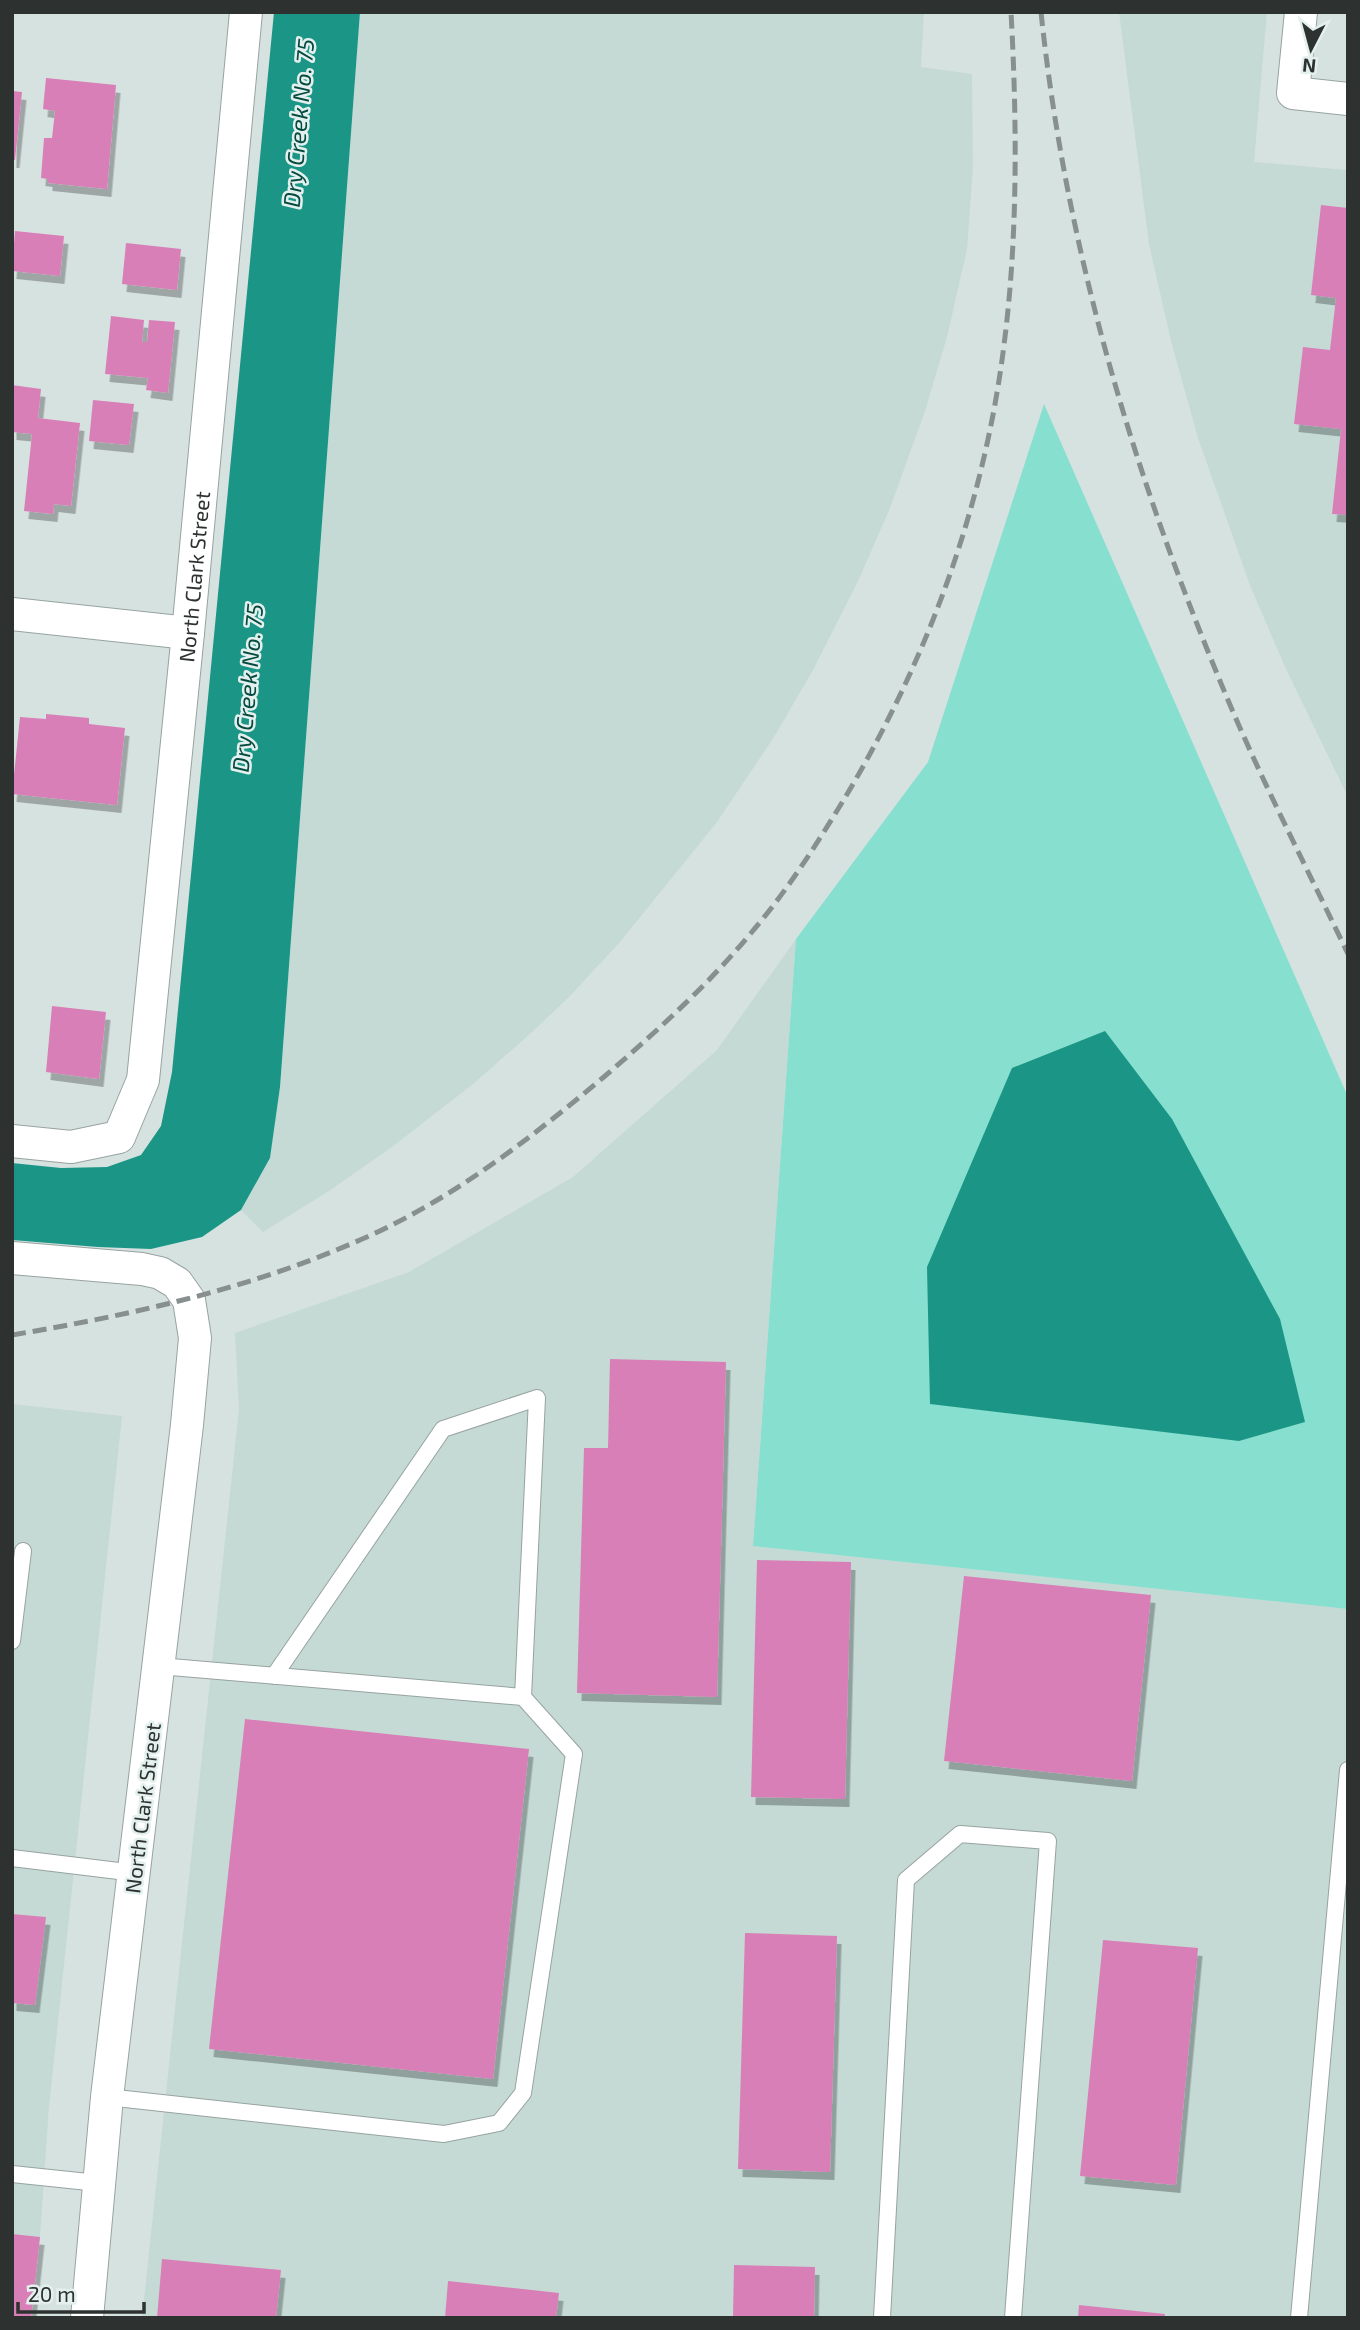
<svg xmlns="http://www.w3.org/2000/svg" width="1360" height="2330" font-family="'Exo 2',sans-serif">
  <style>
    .built { fill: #c5dad5 }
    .green { fill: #86dfcf }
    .water { fill: #1b9686 }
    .building { fill: #d97fb7; filter: url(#shadow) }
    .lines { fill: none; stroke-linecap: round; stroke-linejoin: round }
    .lane-casing { stroke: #97a3a0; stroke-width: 18 }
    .street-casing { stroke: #97a3a0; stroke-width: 34 }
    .lane { stroke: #fff; stroke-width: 16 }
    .street { stroke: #fff; stroke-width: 32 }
    .rail { stroke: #87908e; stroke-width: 5; stroke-dasharray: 14 7; stroke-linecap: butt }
    .labels { text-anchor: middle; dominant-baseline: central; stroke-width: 5; stroke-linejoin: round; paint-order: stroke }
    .street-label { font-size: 21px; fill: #2d3231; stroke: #e3f0ed }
    .water-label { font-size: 23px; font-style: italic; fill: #054a41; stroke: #e3f0ed }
  </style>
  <defs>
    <filter id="shadow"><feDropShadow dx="4.5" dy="8" stdDeviation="0" flood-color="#0004"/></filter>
  </defs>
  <rect width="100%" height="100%" fill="#d6e2e0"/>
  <path class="built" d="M360 12H924L921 67 972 74 973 167 967 249 947 337 925 411 890 508 859 579 813 670 774 737 717 822 620 942 568 998 531 1033 473 1084 392 1147 329 1191 263 1232 241 1210 270 1158 280 1087Z
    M1119 12H1267L1254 162 1348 170V797L1286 669 1251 588 1198 438 1171 341 1149 244Z
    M796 939 753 1546 1348 1609V2318H142L239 1409 235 1333 409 1272 573 1177 717 1050Z
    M12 1404 122 1416 49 2107 40 2237 31 2318H12Z"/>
  <path class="green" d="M1044 404 1348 1097V1609L753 1546 796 939 928 762Z"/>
  <path class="water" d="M274 12H360L280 1087 270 1158 241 1210 202 1237 151 1249 98 1247 12 1240V1163L61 1168 107 1167 141 1155 161 1126 172 1072Z
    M1105 1031 1172 1119 1280 1319 1305 1422 1239 1441 930 1404 927 1267 1012 1068Z"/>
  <path class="building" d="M46 78 116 85 107 189 48 183V179L41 178 44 138H52L55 111 43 109Z
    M12 91 22 92 15 160H12Z
    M1321 205 1348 208V515L1332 514 1341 429 1294 424 1303 347 1330 350 1336 298 1311 295Z
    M15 231 64 236 60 276 12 271Z
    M126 243 181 249 177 290 122 284Z
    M111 316 144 320 142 342H147L149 320 175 322 168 393 146 390 148 378 105 374Z
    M12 385 41 389 38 418 80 423 71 506 54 504 53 514 24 511 32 434 12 432Z
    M93 400 134 404 129 445 89 441Z
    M46 714 89 718V724L125 728 117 805 12 794 20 717 46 719Z
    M52 1006 106 1012 99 1079 46 1072Z
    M610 1359 726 1362 717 1697 577 1693 584 1448H608Z
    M757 1560 851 1562 845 1799 751 1797Z
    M964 1576 1151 1595 1132 1781 944 1761Z
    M245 1719 529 1749 493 2079 209 2049Z
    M12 1914 46 1917 35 2005 12 2003Z
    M745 1933 837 1936 830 2172 738 2169Z
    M1103 1940 1198 1948 1176 2185 1080 2176Z
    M12 2234 40 2237 31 2318H12Z
    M162 2259 281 2270 276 2318H157Z
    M734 2265 815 2267 814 2318H733Z
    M448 2281 559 2293 556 2318H445Z
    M1079 2305 1165 2314 1164 2318H1078Z"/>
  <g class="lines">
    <g class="lane-casing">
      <path id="lane" d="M12 1641 23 1551
        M274 1676 443 1429 537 1398 523 1697
        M12 1858 135 1873
        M107 2097 444 2134 499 2123 523 2093 574 1754 523 1697 159 1666
        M12 2174 98 2183
        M882 2318 906 1880 960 1834 1048 1841 1013 2318
        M1299 2318 1348 1770"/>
    </g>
    <g class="street-casing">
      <g id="street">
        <path d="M1301 12 1293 93 1348 99"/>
        <path d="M12 614 188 633"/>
        <path id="s1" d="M12 1141 71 1147 119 1137 143 1080 188 633 246 12"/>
        <path d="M12 1258 142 1269 160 1273 177 1283 189 1300 195 1338 187 1425 107 2097 87 2318"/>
      </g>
    </g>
    <use href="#lane" class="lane"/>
    <use href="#street" class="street"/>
    <path class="rail" d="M1041 12C1065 242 1130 463 1218 676 1256 770 1304 862 1348 954
      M12 1335C131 1315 249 1289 360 1240 450 1201 530 1139 605 1076 657 1031 707 986 751 933 787 891 817 844 846 796 928 658 984 506 1004 345 1018 237 1017 121 1011 12"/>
  </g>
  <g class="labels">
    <g class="street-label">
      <text stroke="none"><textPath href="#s1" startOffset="676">North Clark Street</textPath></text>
      <text transform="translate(142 1808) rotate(-83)">North Clark Street</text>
    </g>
    <g class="water-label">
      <text transform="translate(298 123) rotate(-85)">Dry Creek No. 75</text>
      <text transform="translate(247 688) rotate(-85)">Dry Creek No. 75</text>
    </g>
  </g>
  <rect width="1360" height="2330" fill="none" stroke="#2d3231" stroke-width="28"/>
  <g transform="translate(1311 49) rotate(186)" stroke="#e3f0ed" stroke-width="5" paint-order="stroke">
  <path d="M0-5L12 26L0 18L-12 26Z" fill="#2d3231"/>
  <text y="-10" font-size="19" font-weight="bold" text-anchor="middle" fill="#2d3231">N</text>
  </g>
  <path d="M18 2302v10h126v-10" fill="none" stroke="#2d3231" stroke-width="3.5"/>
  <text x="28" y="2302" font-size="21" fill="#2d3231" stroke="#e3f0ed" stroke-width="5" paint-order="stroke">20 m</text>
</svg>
